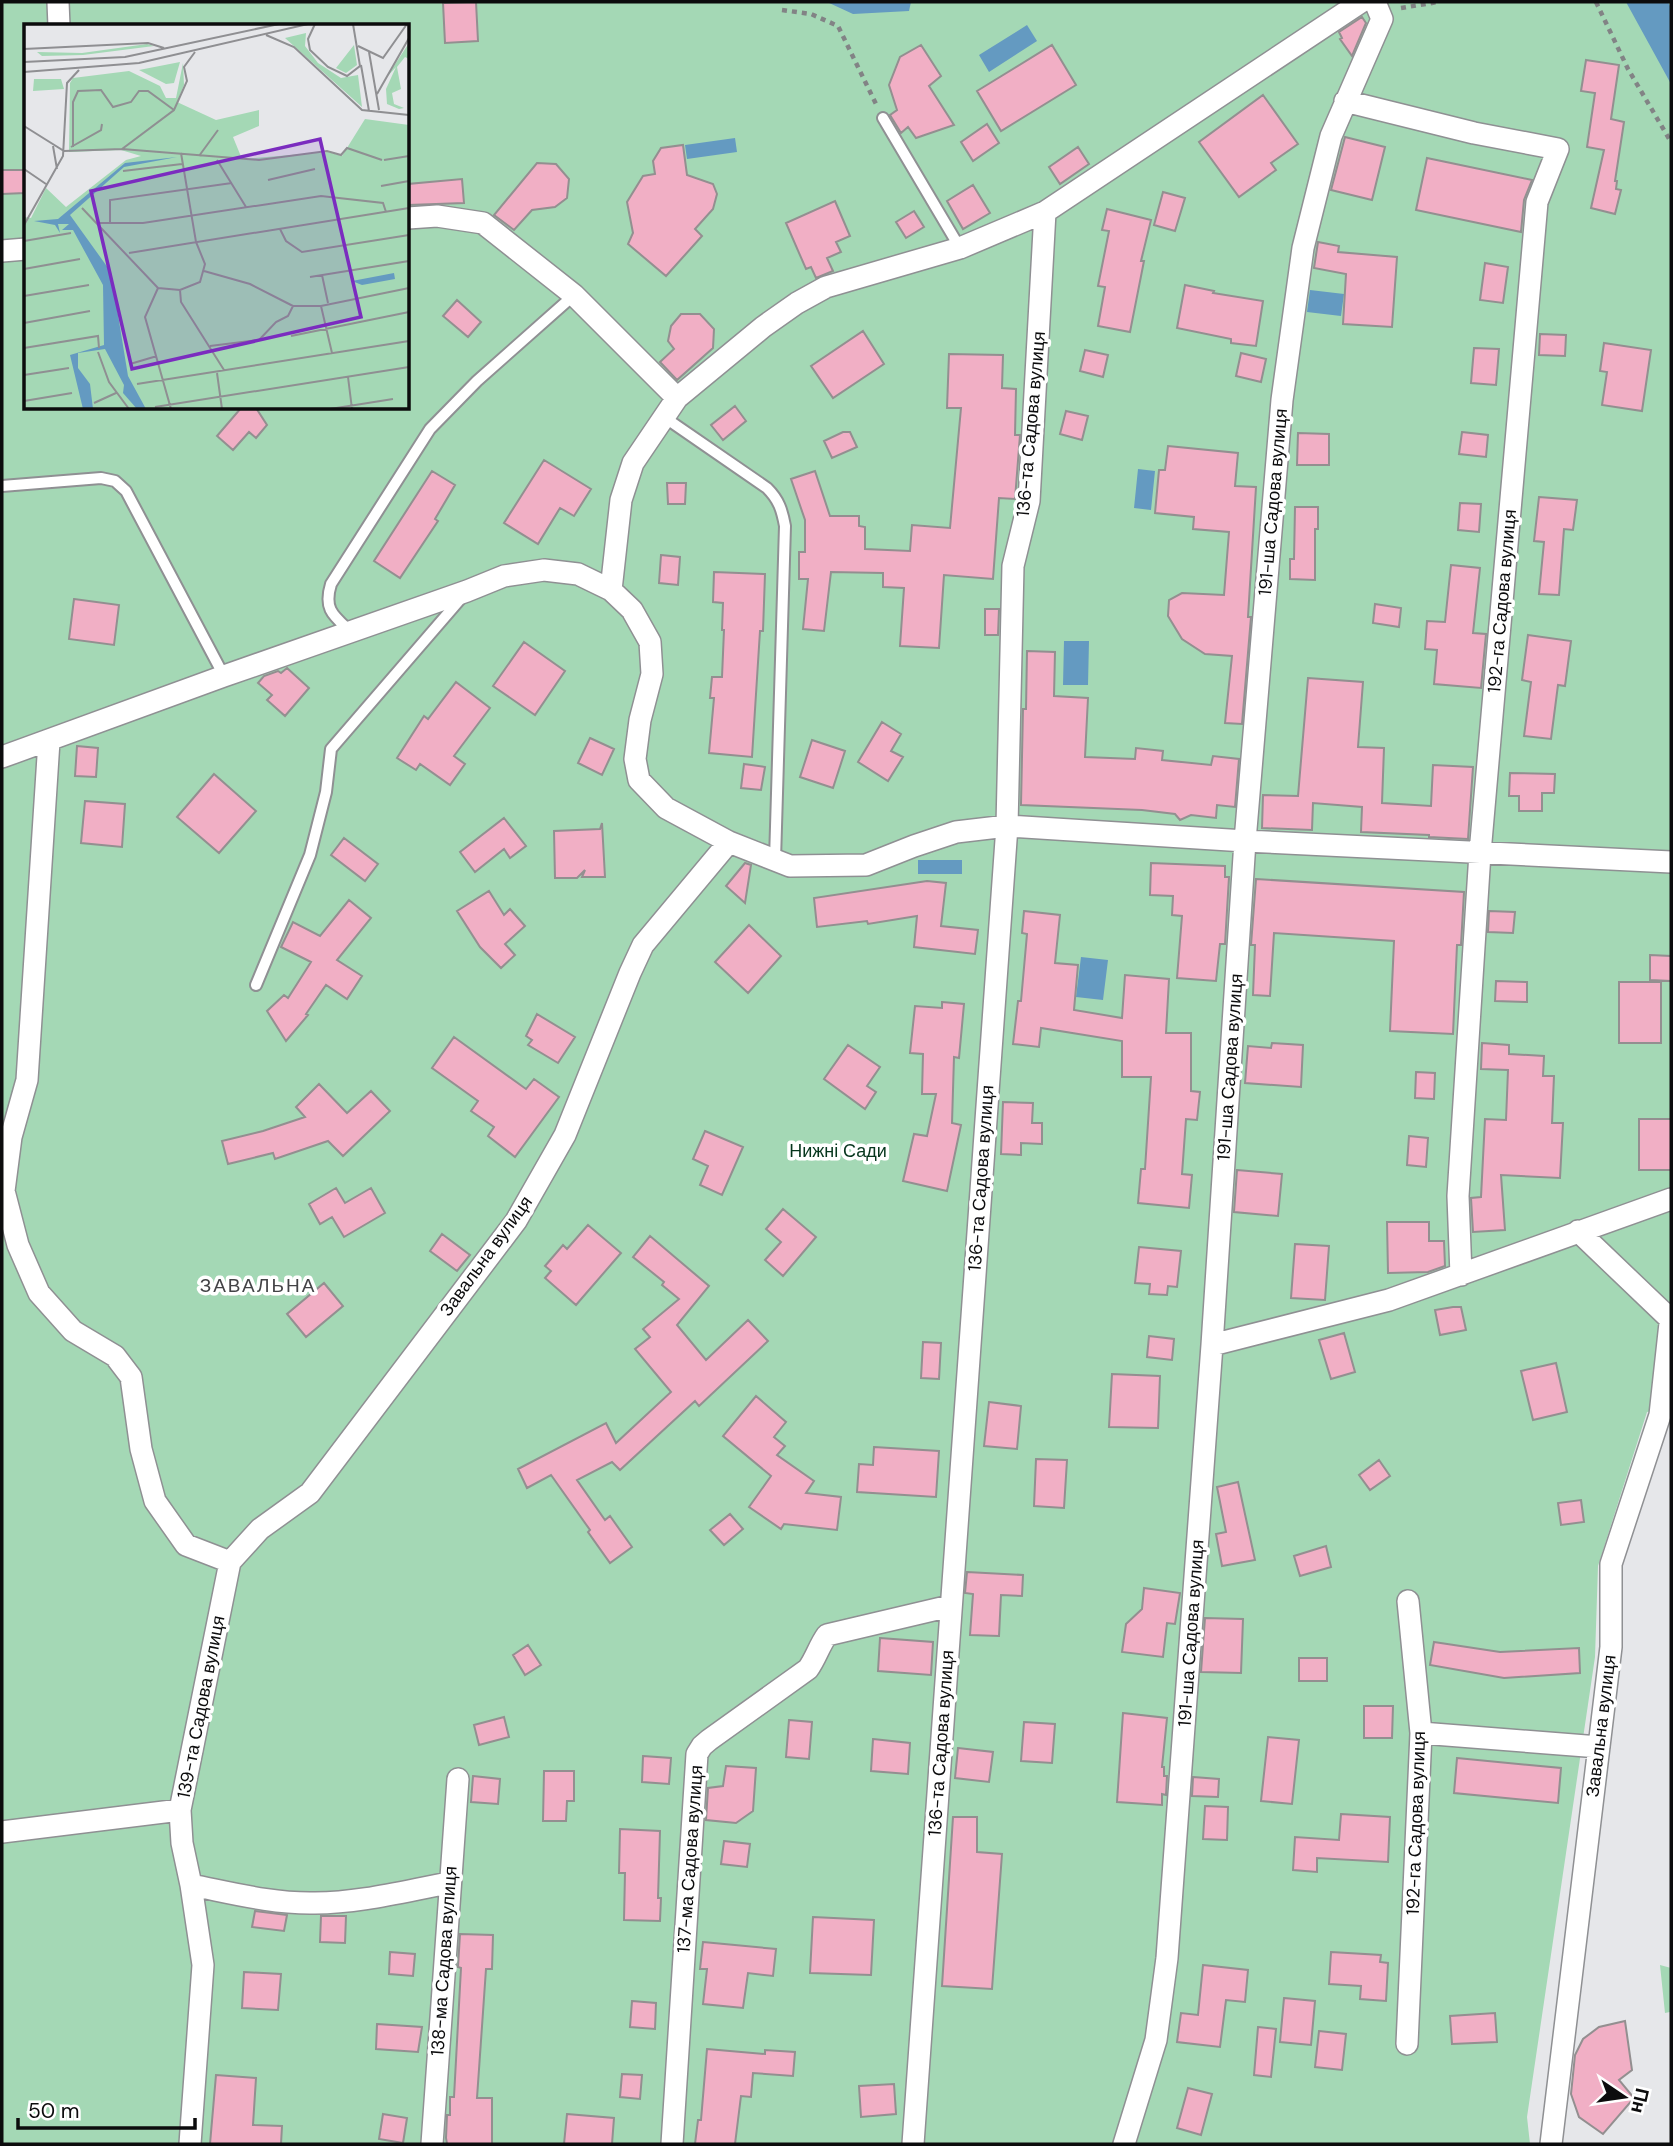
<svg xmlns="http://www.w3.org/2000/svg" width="1673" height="2146" font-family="'DM Sans',sans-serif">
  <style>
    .green { fill: #a4d8b5; fill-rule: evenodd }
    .water { fill: #649ac1 }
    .building { fill: #f1afc5; stroke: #938f90; stroke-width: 2 }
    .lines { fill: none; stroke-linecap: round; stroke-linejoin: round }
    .service-casing { stroke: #8f9093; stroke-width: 14 }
    .minor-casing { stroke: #8f9093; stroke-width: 24 }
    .path { stroke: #828385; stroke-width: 4.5; stroke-dasharray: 5 5; stroke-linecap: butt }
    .service { stroke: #fff; stroke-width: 10 }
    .minor { stroke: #fff; stroke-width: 21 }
    .labels { text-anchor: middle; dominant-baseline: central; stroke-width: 7; stroke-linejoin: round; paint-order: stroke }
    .street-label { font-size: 18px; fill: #0c0c0d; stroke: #fff }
    .park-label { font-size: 18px; fill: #06361d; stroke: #fff }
    .neighbourhood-label { font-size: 19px; letter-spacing: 2px; fill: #434346; stroke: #fff }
    .inset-road { fill: none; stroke: #8f8f92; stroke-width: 2 }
    .view { fill: #7b2cbf; fill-opacity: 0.15; stroke: #7b2cbf; stroke-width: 3.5 }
    .inset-edge { fill: none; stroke: #0c0c0d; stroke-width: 3.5 }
  </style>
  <rect width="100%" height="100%" fill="#e6e7ea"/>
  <path class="green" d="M2 2H1671V1408L1647 1412 1598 1566 1595 1657 1527 2117 1530 2144H2ZM26 26H408V408H26Z
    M1660 1965 1671 1968 1670 2012 1665 2013Z"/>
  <path class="water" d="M827 2H911L909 11 853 14Z
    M1626 2H1668L1671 8V84Z
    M1027 25 1037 41 989 72 979 55Z
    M735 138 737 152 687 159 685 145Z
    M1310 290 1344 294 1341 316 1307 312Z
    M1138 469 1155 471 1151 510 1134 508Z
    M1064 641H1089L1088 685H1063Z
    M918 860H962V874H918Z
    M1081 957 1108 960 1103 1000 1076 997Z"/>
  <path class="building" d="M476 2 478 41 445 43 443 3Z
    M1362 17 1366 23 1352 56 1340 39 1342 38 1339 32Z
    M921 45 941 76 929 86 954 125 916 138 908 127 901 133 890 115 897 110 889 85 900 57Z
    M1052 45 1076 85 1001 131 977 91Z
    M1586 60 1619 65 1611 119 1624 122 1615 181H1617L1616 189 1621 190 1615 214 1591 208 1604 150 1587 147 1595 93 1581 91Z
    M1263 95 1298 144 1271 163 1276 170 1239 197 1199 142Z
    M987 124 999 143 973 161 961 142Z
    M1345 137 1385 147 1372 200 1331 190Z
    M683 145 687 175 713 184 717 194 713 209 695 229 702 236 666 276 628 244 633 233 627 202 643 176 655 174 653 161 661 148Z
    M1078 147 1089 164 1060 184 1049 167Z
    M1427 158 1532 180 1524 200 1521 232 1416 210Z
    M537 163 556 164 569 179 567 198 555 207 532 210 514 230 494 215Z
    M2 170H24L25 193 2 194Z
    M462 179 464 203 408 205V184Z
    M973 185 990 213 963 229 947 201Z
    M1163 192 1185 198 1175 231 1154 225Z
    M835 201 850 236 836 242 841 252 827 258 833 271 816 278 811 267 806 269 786 223Z
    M1107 209 1151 220 1141 261H1144L1130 332 1098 326 1105 287 1098 286 1109 231 1102 230Z
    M914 211 924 227 906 238 896 222Z
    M1318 242 1339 246 1338 252 1397 257 1392 327 1343 324 1346 274 1314 268Z
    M1485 263 1508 267 1503 303 1480 300Z
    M1185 285 1214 291 1213 293 1263 301 1256 346 1231 343V339L1177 328Z
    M457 300 481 322 468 337 443 316Z
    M681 314H700L714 329 713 348 677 380 660 362 674 349 668 341 671 326Z
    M863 331 884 364 833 398 811 366Z
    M1540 334 1566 335 1565 356 1539 355Z
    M1604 343 1651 350 1642 411 1602 405 1607 372 1600 371Z
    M1474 348 1499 349 1496 385 1471 383Z
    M1085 350 1108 355 1103 377 1080 371Z
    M1241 353 1266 359 1261 382 1236 376Z
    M949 354 1003 355 1002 388 1016 389 1015 435H1020L1015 499 999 498 993 579 944 575 939 648 900 646 904 588 883 587V573L831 572 824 631 803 629 808 579H799V552H805V520L791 479 815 471 830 516H859V526L865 527V549L910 551 912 525 950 528 961 408H947Z
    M735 406 746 421 723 440 711 425Z
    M241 408H256L267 425 256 438 249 432 233 450 217 436Z
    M1066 411 1088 416 1082 440 1060 434Z
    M843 432H850L857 447 832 458 824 441Z
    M1462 432 1488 435 1486 457 1459 454Z
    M1298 433 1329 434V465H1297Z
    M1168 446 1238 453 1235 486 1256 487 1248 617H1251L1242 724 1225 723 1232 656 1205 654 1182 639 1168 616 1169 600 1182 593 1224 595 1229 532 1193 529 1194 517 1155 513 1159 470H1165Z
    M544 460 591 489 574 516 560 508 538 544 504 523Z
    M432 471 455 485 435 519 438 521 400 578 374 561Z
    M667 483H686L685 504H668Z
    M1539 497 1577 500 1573 530 1564 529 1559 595 1539 594 1544 542 1534 541Z
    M1460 503 1481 504 1479 532 1458 530Z
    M1295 507H1318V529H1315V580L1290 579V559H1294Z
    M661 555 680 557 678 585 659 583Z
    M1451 565 1480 568 1473 633 1486 634 1481 688 1434 684 1437 650 1425 649 1427 621 1445 622Z
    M714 572 765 574 763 631H760L752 757 709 753 714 698H710L712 677H722L724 630H722L723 603 713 602Z
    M74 599 119 605 114 645 69 639Z
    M1375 604 1401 608 1399 627 1373 623Z
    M985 609H999L998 635H985Z
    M1528 635 1571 641 1565 686 1558 685 1551 739 1524 736 1531 682 1522 680Z
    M524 642 565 671 535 715 493 686Z
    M1027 651 1055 652 1054 696 1088 698 1085 757 1135 759 1136 748 1163 751 1162 760 1211 765 1213 756 1239 759 1235 807 1217 805 1216 818 1191 815 1180 820 1175 814 1142 810 1021 805 1023 709H1026Z
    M287 668 309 688 285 716 267 700 272 695 258 683 264 676 278 671 281 673Z
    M1308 678 1363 682 1358 747 1384 748 1382 803 1431 806 1433 765 1473 767 1468 839 1429 837V835L1361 832 1362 807 1313 803 1312 830 1262 828 1263 795 1298 796Z
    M456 682 490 708 454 756 465 764 450 785 420 764 416 770 397 758 424 716 428 719Z
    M882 722 901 734 891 751 903 757 888 781 858 762Z
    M590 738 614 749 602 775 578 763Z
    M812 740 845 751 833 788 800 777Z
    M77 746 98 748 96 777 75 776Z
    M744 764 765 767 761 790 741 788Z
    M1510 773 1555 774 1554 793H1542V811H1519V796H1509Z
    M214 774 256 811 219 853 177 817Z
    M85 801 125 804 122 847 81 843Z
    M504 818 526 846 510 858 504 849 475 872 460 852Z
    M602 823 605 877H582L585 870 577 878H555L554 831 600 829Z
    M344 838 378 864 365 881 331 855Z
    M745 863 751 865 745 903 726 886Z
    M1151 863 1225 866V877H1229L1225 944H1220L1216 981 1177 978 1182 916 1172 915 1173 896 1150 895Z
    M1256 879 1464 892 1461 945H1457L1453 1034 1390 1031 1394 941 1274 933 1270 996 1253 995 1255 945H1251Z
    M927 881 946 883 941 926 978 930 975 954 914 947 917 916 868 924 867 921 817 927 814 898Z
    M489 891 504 915 510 909 525 926 505 944 515 955 501 968 480 947 457 911Z
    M349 900 371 918 337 960 362 976 347 999 326 985 306 1014 308 1015 286 1041 267 1011 284 995 288 998 311 962 281 947 293 922 320 936Z
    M1024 911 1060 915 1055 963 1078 965 1074 1010 1122 1018 1125 975 1169 979 1166 1033H1191V1091L1200 1092 1197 1120 1186 1119 1182 1174 1192 1175 1189 1208 1138 1203 1141 1169H1145L1151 1077H1122V1041L1041 1028 1039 1047 1013 1044 1018 1001H1021L1027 934 1022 933Z
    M1489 911 1515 912 1513 933 1488 932Z
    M749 925 781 956 748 993 715 962Z
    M1650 955 1671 956V981L1650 980Z
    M1496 981 1527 982V1002L1495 1001Z
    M1619 982H1661V1043H1619Z
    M942 1002 964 1004 959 1058 954 1057 952 1123 961 1125 947 1191 903 1181 914 1134 927 1136 936 1094H922L923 1054 910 1053 915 1006 942 1008Z
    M537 1014 575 1037 558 1063 528 1045 532 1040 526 1036Z
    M454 1037 526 1089 534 1079 559 1097 515 1157 488 1136 494 1127 471 1111 478 1101 432 1068Z
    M1272 1043 1303 1045 1301 1087 1245 1083 1248 1046 1271 1048Z
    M1482 1043 1509 1045V1054L1544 1056 1543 1076H1554L1552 1123H1563L1560 1178 1501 1175 1505 1230 1473 1232 1471 1198 1481 1197 1485 1119 1506 1120 1508 1070 1481 1069Z
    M848 1045 880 1067 867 1086 876 1092 865 1109 824 1079Z
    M1416 1072 1435 1073 1434 1099 1415 1098Z
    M319 1084 347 1113 371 1091 390 1111 343 1156 328 1141 275 1159 273 1153 228 1164 222 1141 263 1131 305 1117 296 1107Z
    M1003 1102 1033 1103 1032 1123H1042V1144L1021 1143V1155L1001 1154Z
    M1639 1119H1671V1170H1639Z
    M705 1131 743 1147 722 1195 700 1185 708 1166 693 1159Z
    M1409 1136 1428 1138 1426 1167 1407 1165Z
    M1237 1170 1282 1174 1278 1216 1234 1212Z
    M336 1188 345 1203 371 1188 385 1213 344 1237 332 1217 320 1224 309 1204Z
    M783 1209 816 1237 783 1276 765 1260 781 1242 766 1229Z
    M1387 1222H1429V1241H1444L1445 1266 1428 1272 1388 1273Z
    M588 1225 621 1253 576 1305 545 1278 551 1271 545 1266 563 1245 567 1249Z
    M442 1234 470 1255 457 1271 430 1251Z
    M650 1236 709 1286 677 1325 706 1360 748 1320 768 1341 699 1406 695 1401 620 1470 612 1462 577 1480 605 1520 610 1516 632 1547 610 1563 588 1532 590 1530 551 1475 527 1488 518 1469 606 1423 616 1443 671 1392 635 1349 650 1337 643 1329 679 1299 662 1285 664 1282 633 1257Z
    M1295 1244 1329 1246 1325 1300 1291 1298Z
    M1139 1247 1181 1251 1177 1287 1168 1286 1167 1295 1149 1294 1150 1284 1135 1283Z
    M324 1283 343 1306 306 1337 287 1314Z
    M1453 1307H1461L1466 1330 1440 1335 1435 1310Z
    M1344 1333 1355 1372 1331 1379 1319 1340Z
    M1149 1336 1174 1339 1172 1360 1147 1357Z
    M923 1342 941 1343 939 1379 921 1378Z
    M1556 1363 1567 1412 1533 1420 1521 1371Z
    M1112 1374 1160 1376 1158 1428 1109 1427Z
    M756 1396 786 1422 774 1437 785 1446 777 1455 814 1481 806 1493 841 1497 837 1530 784 1524 781 1529 749 1507 771 1476 723 1436Z
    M989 1402 1021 1406 1017 1449 984 1446Z
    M874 1447 939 1451 936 1497 857 1492 859 1464 873 1465Z
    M1036 1459 1067 1460 1064 1508 1034 1506Z
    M1379 1460 1390 1476 1370 1490 1359 1475Z
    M1238 1482 1255 1560 1222 1566 1216 1534 1226 1532 1217 1487Z
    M1581 1500 1584 1522 1561 1525 1558 1503Z
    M730 1514 743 1529 724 1545 710 1530Z
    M1326 1546 1331 1567 1300 1576 1294 1556Z
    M967 1572 1023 1575 1022 1596 1001 1595 999 1636 970 1635 973 1594 965 1593Z
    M1144 1588 1180 1593 1175 1624 1167 1623 1163 1657 1122 1652 1126 1624 1142 1609Z
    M1205 1618 1243 1619 1241 1673 1201 1672Z
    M880 1638 933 1642 931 1675 878 1671Z
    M1434 1642 1500 1652 1579 1648 1580 1673 1504 1678 1430 1665Z
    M528 1645 541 1665 525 1675 513 1655Z
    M1299 1658H1327V1681H1299Z
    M1364 1706H1393L1392 1738H1364Z
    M1123 1713 1167 1718 1162 1767H1164V1776H1167L1166 1795 1162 1794V1805L1117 1802Z
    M504 1717 509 1737 479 1745 474 1725Z
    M789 1720 812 1722 809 1759 786 1757Z
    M1024 1722 1055 1724 1052 1763 1021 1761Z
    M1268 1737 1299 1740 1292 1804 1261 1801Z
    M873 1739 910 1743 908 1774 871 1771Z
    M958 1748 993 1752 989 1782 955 1778Z
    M643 1756 671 1758 669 1784 642 1782Z
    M1457 1758 1561 1768 1558 1803 1454 1793Z
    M726 1766 756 1768 753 1811 736 1823 706 1820 708 1788 723 1786Z
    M544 1771H574V1801H567L566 1821H543Z
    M473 1776 500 1779 498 1804 471 1802Z
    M1193 1777 1219 1779 1218 1797 1192 1796Z
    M1205 1806 1228 1807 1227 1840 1203 1839Z
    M1341 1814 1390 1817 1388 1862 1317 1858V1872L1293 1870 1295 1837 1339 1840Z
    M953 1817H977V1852L1002 1854 992 1989 942 1986Z
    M620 1829 660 1831 658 1898H661L660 1921 624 1920 625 1873H619Z
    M724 1841 750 1844 747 1867 721 1864Z
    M255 1911 287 1915 284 1931 252 1927Z
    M321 1916H346L345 1943 320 1942Z
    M813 1917 874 1920 871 1975 810 1973Z
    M460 1934 493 1935 492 1969H486L477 2098H492V2144H447L446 2138 447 2115H450V2097H454L461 1968 458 1967Z
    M703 1942 776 1949 773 1976 748 1973 743 2008 703 2004 707 1969H700Z
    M390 1952 415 1954 413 1976 389 1974Z
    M1331 1952 1381 1955 1380 1962 1388 1963 1386 2001 1360 1999 1361 1986 1329 1984Z
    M1203 1965 1248 1970 1245 2002 1226 2000 1220 2047 1177 2042 1181 2013 1198 2015Z
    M244 1972 281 1974 278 2010 242 2008Z
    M1284 1998 1315 2001 1311 2045 1280 2042Z
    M632 2001 656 2003 655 2029 630 2027Z
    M1495 2013 1497 2042 1452 2044 1450 2016Z
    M1625 2021 1632 2070 1619 2080 1634 2098 1603 2134 1579 2117 1571 2094 1575 2055 1583 2039 1599 2027Z
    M377 2024 422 2027 418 2052 376 2049Z
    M1258 2027 1276 2029 1271 2077 1254 2075Z
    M1319 2031 1346 2034 1342 2070 1315 2067Z
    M707 2049 765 2054V2050L795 2052 793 2076 753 2073 751 2097 741 2096 735 2144H695L698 2120H701Z
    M622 2074 642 2075 640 2099 620 2097Z
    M216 2075 256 2078 253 2125 282 2126 281 2144H210Z
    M894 2084 896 2114 861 2117 859 2086Z
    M1188 2088 1212 2094 1201 2135 1177 2128Z
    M383 2114 407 2118 403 2143 379 2139Z
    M567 2114 614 2118 612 2144H564Z"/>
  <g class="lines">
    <g class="service-casing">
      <path id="service" d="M883 118 960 248
        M664 417 767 488C779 500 782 510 785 526L775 860
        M2 486 101 478 115 481 126 491 224 676
        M352 633C334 616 323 610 331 584L430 429 477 381 574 295
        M256 985 310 855 326 792 331 749 463 596"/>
    </g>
    <g class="minor-casing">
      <path id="minor" d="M58 2 59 26
        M1361 2 1045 212 960 248 826 287 797 303 763 327 677 398 633 463 621 500 611 590 632 610 650 642 652 674 640 720 635 759 639 780 666 808 729 842 790 866 866 865 914 846 956 832 1007 826 1245 841 1671 862
        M1345 101 1474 133 1558 149 1537 202 1480 853 1458 1196 1461 1275
        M408 218 437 216 483 223 574 295 677 398
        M2 251 26 249
        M49 741 27 1080 11 1137 4 1191 18 1245 39 1293 73 1331 115 1356 131 1377 141 1449 155 1501 186 1545 230 1562
        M2 757 224 676 467 591 504 576 544 570 578 574 611 590
        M1578 1231 1670 1319
        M1212 1345 1389 1300 1671 1199
        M230 1562 260 1529 310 1493 516 1221 565 1135 630 973 643 945 729 842
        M1421 1733 1599 1747
        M2 1832 180 1810
        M191 1885C232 1893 273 1904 315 1903 360 1903 405 1891 449 1883
        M1407 2044 1421 1733 1408 1601
        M190 2144 203 1965 191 1885 182 1843 180 1810 230 1562
        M432 2144 458 1779
        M672 2144 697 1754 702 1746 709 1740 808 1669C816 1658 819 1646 827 1635L950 1606
        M913 2144 1007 826 1013 566 1029 501 1045 212
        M1124 2144 1156 2040 1167 1958 1212 1345 1245 841 1282 400 1303 248 1331 136 1382 19 1375 2
        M1551 2144 1611 1647V1564L1660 1415 1671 1314"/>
    </g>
    <path class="path" d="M1596 2 1628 69 1671 142
      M1401 8 1438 2
      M782 10 811 14 838 26 876 104"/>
    <use href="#service" class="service"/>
    <use href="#minor" class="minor"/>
  </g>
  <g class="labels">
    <g class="street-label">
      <text transform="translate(1031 424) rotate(-85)">136-та Садова вулиця</text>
      <text transform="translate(1273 502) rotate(-85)">191-ша Садова вулиця</text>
      <text transform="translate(1502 601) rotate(-85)">192-га Садова вулиця</text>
      <text transform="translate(1230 1067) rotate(-86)">191-ша Садова вулиця</text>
      <text transform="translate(981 1178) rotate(-86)">136-та Садова вулиця</text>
      <text transform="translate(486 1256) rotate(-54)">Завальна вулиця</text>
      <text transform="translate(1191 1633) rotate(-86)">191-ша Садова вулиця</text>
      <text transform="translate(201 1707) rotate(-79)">139-та Садова вулиця</text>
      <text transform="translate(1601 1726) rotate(-83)">Завальна вулиця</text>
      <text transform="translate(941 1743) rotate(-86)">136-та Садова вулиця</text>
      <text transform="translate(1416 1823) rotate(-88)">192-га Садова вулиця</text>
      <text transform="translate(690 1859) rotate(-86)">137-ма Садова вулиця</text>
      <text transform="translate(444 1961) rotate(-86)">138-ма Садова вулиця</text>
    </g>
    <g class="park-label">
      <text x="838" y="1151">Нижні Сади</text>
    </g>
    <g class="neighbourhood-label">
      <text x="258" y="1285">ЗАВАЛЬНА</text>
    </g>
  </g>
  <g transform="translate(24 24)">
    <rect width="385" height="385" fill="#e6e7ea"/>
    <path d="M282 9 281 22 294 39 317 54 334 51 338 83 261 14ZM385 19V35L381 33 373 43 377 65 368 69 370 80 380 84 375 85 363 80 362 65 372 43 362 54ZM123 20 130 22 59 31 18 32 13 28 58 29ZM330 21 333 41 322 49 312 44ZM156 38 150 59 142 60 115 46ZM159 39 160 61 153 78 192 96 235 86V102L209 113 218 135 304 128 318 132 341 95 385 101V385H0V193L7 194 22 164 42 183 102 136 117 132 97 126 45 128 46 59 49 54 105 47 136 62 142 74H152ZM10 55H37L40 65 9 67Z" fill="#a4d8b5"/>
    <path d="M153 133 100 143 46 191 87 248 104 352 122 385H113L99 369 100 361 81 325 54 329V344L66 360 69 385H59L46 331 80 321 79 261 49 206H38L45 200H34L36 209 31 201 10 197 34 195 101 139ZM370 249 371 255 338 261 328 257Z" fill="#649ac1"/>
    <path class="inset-road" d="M291 0 284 15 286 26 304 43 323 52 336 42 329 0M242 11 270 23 338 86 385 91M334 22 359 34 383 0M0 25 124 19 140 24M345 28 355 86M0 38 101 33 255 0M337 41 345 87M0 48 115 39 284 0M353 70 385 14M0 102 40 127 98 125 150 86 163 57 160 43 171 28M29 122 33 145M47 123 77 106 78 100M49 123V78L54 67 77 66 89 83 107 78 115 67H124L150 86M98 125 235 136 303 127 317 131 323 124 358 136M175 132 194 106M193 136 222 183M360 136 385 132M0 145 22 160M99 147 158 140M244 156 291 145M357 162 385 157M58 184 134 264 156 266 176 258 181 240 172 218 157 129M74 199H119L297 172 359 179 362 188M86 200V176L208 159M0 201 39 132 43 59 55 46M256 205 262 217 278 228 385 211M0 217 47 209M105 229 385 184M0 245 56 235M180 247 226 260 269 282M298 251 304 279M286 253 385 237M134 264 121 293 147 385M156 266 157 278 200 346M0 272 65 261M269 282H297L385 264M297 282 308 329M0 299 66 287M267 312 385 288M186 322 235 316 252 298 264 292 269 282M0 324 74 312 75 324M74 328 85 358 105 385M106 340 133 332M193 349 198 385M0 351 45 344M324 353 328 385M113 360 385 317M0 377 48 369M70 379 92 369M131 383 385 343M306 385 369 375"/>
    <path class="view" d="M296 115 337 293 108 345 67 167Z"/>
    <rect width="385" height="385" class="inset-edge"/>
  </g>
  <rect width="1673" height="2146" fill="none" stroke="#0c0c0d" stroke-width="7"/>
  <g transform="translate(1624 2097) rotate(103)" stroke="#ffffff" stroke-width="5" paint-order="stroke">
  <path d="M0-5L12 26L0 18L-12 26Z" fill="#0c0c0d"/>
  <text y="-10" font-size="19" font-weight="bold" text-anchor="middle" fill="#0c0c0d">Пн</text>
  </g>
  <path d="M18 2118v10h177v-10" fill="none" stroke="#0c0c0d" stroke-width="3.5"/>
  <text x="28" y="2118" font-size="21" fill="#0c0c0d" stroke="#ffffff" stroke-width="5" paint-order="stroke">50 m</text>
</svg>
